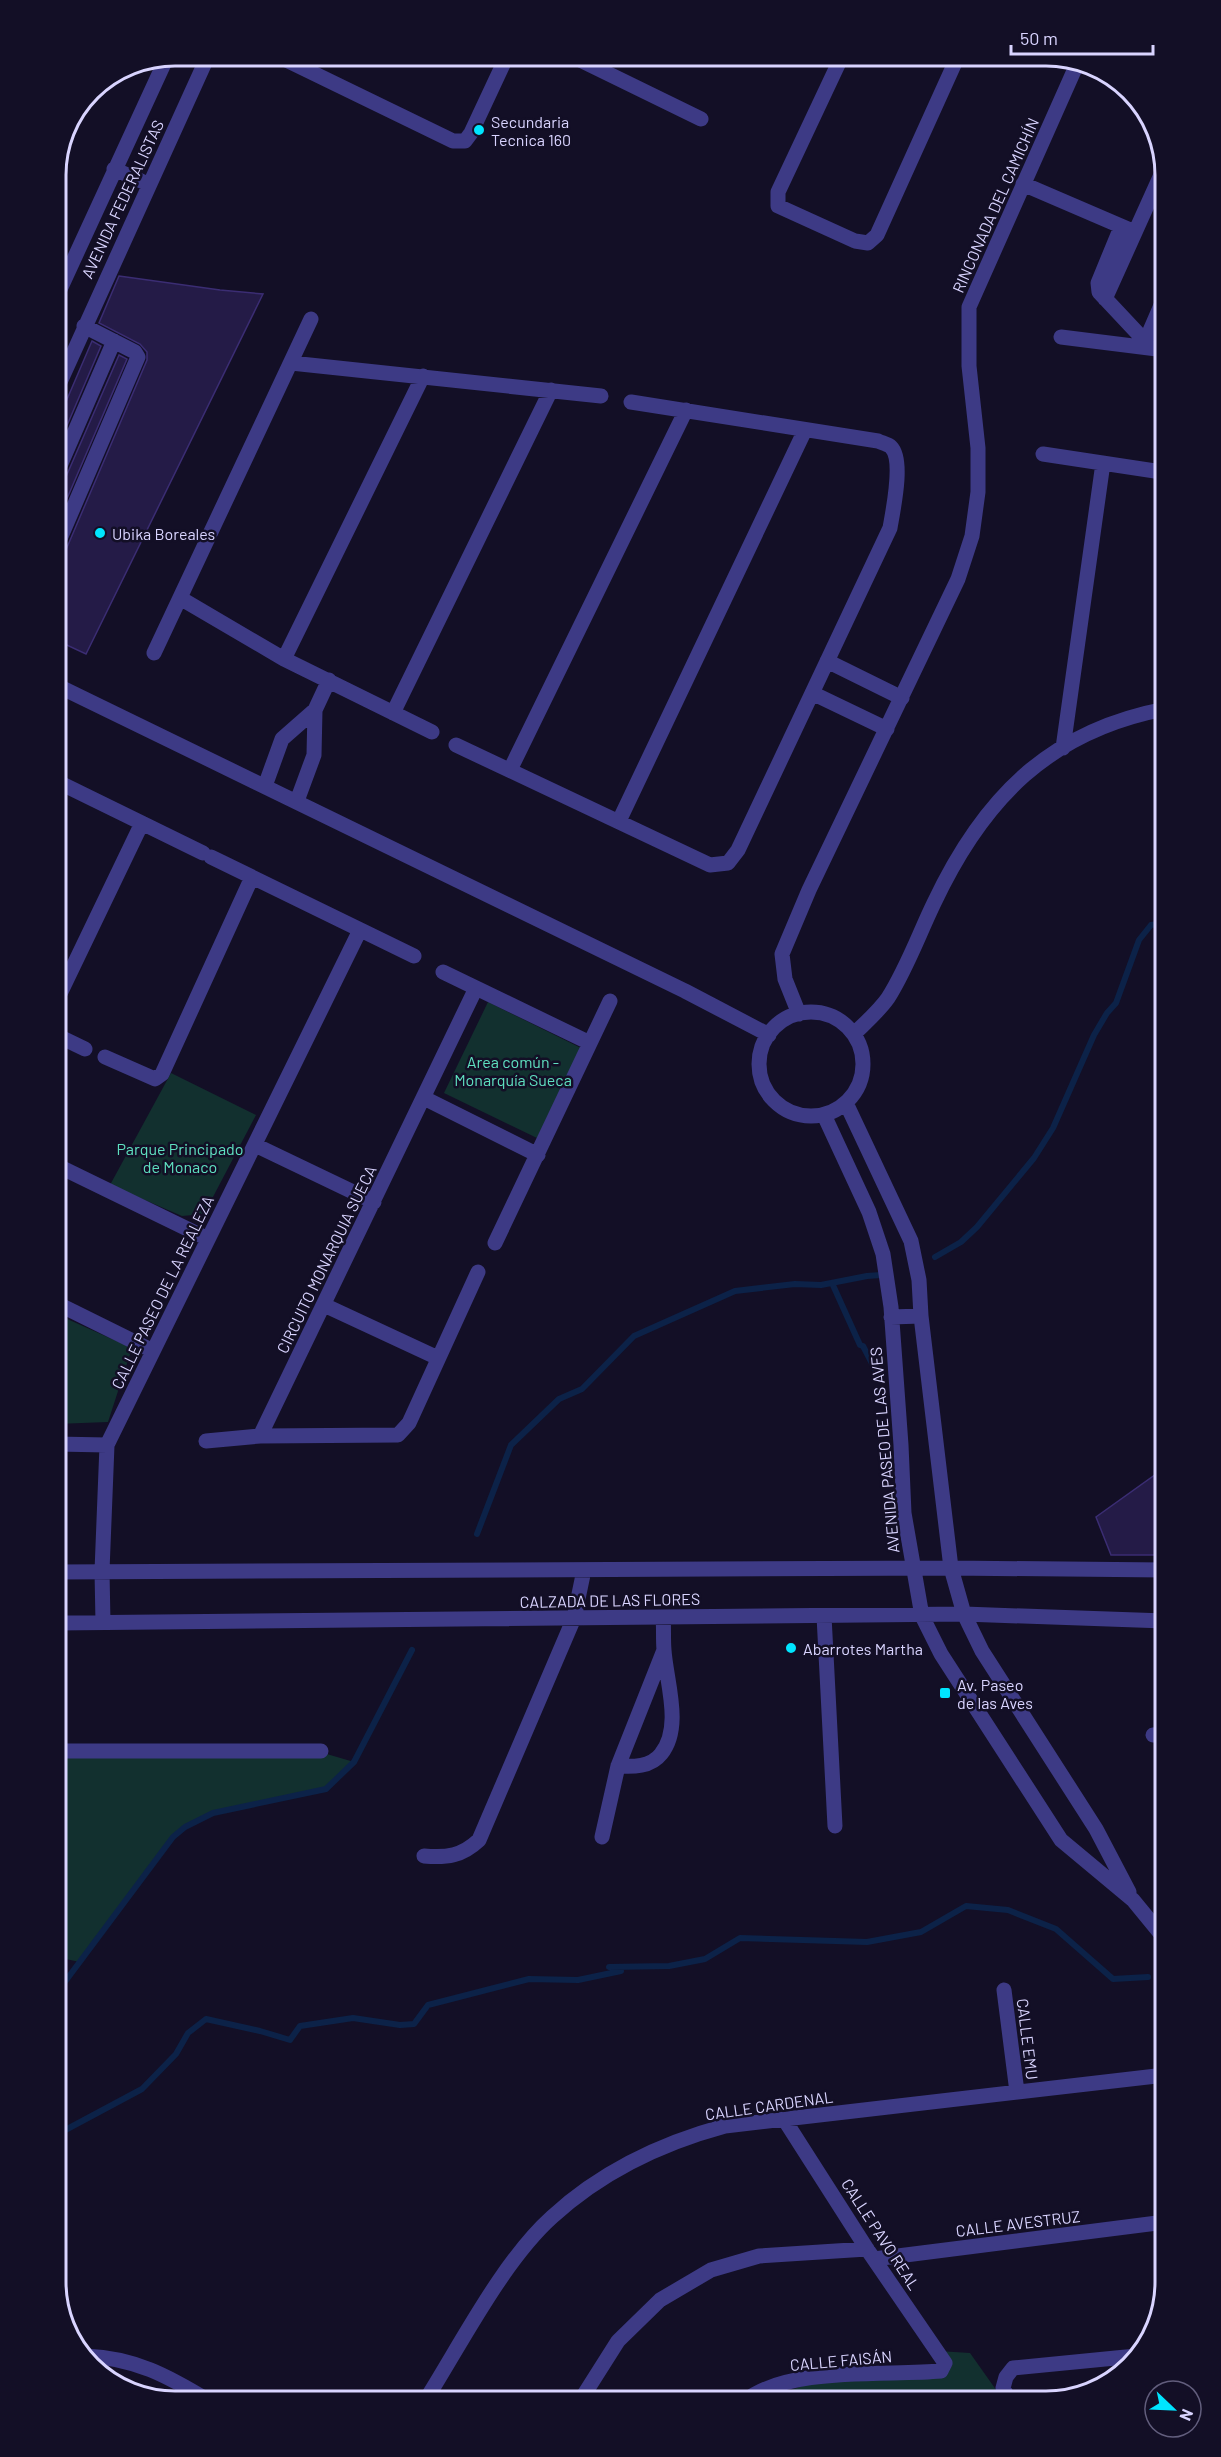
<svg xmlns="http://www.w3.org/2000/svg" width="1221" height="2457" font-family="Barlow,sans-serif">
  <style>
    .green { fill: #12302f }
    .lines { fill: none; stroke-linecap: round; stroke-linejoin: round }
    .stream { stroke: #0c2248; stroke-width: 6 }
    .building { fill: #241b47; stroke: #3b2d73; stroke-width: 1.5 }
    .minor { stroke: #3d3a85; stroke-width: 15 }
    .poi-dot { fill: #00e5ff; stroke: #130f26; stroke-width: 2 }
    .labels { text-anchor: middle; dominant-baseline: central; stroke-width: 5; stroke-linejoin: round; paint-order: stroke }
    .poi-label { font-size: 16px; fill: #d9d4ff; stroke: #130f26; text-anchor: start }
    .street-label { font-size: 16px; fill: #d9d4ff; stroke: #130f26 }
    .park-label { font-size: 16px; fill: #5fe0c0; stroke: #130f26 }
    .rim { fill: none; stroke: #d9d4ff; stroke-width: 3 }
  </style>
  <rect width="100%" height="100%" fill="#130f26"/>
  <path class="green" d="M488 1002 581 1048 537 1138 444 1093Z
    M171 1073 256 1115 204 1214 182 1216 110 1185Z
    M56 1314 132 1348 108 1422 56 1424Z
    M320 1752 354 1762 326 1789 213 1813 185 1827 164 1849 80 1962 56 1957V1755Z
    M938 2351 970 2353 1004 2401H759L820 2380 946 2370Z"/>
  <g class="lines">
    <path class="stream" d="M935 1257 961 1242 977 1227 1034 1158 1053 1128 1094 1035 1107 1013 1116 1003 1139 940 1151 925 1165 923
      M832 1283 860 1345 863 1346 876 1371
      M477 1534 511 1445 559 1399 582 1389 634 1336 735 1291 795 1284 821 1285 867 1276 881 1275
      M56 2034 64 1983 173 1837 185 1827 213 1813 326 1789 354 1762 412 1650
      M56 2135 142 2089 176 2054 188 2033 206 2019 260 2031 290 2040 300 2026 353 2018 400 2025 414 2024 428 2005 529 1979 578 1980 621 1971 609 1967 669 1966 705 1959 740 1938 867 1942 921 1932 966 1906 1008 1910 1056 1929 1113 1979 1148 1977"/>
  </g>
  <path class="building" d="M119 276 220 290 263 294 86 654 56 640V558L65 552 147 360V352L140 344 99 323Z
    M92 341 101 346 56 451V425Z
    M119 355 127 359 56 524V485L65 479Z
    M1166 1467V1555H1111L1096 1517Z"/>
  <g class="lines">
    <path class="minor" d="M278 56 453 141H465L471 133 507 56
      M572 56 701 119
      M842 56 778 192V206L855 241 868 243 877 235 958 56
      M114 169 148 184
      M1023 184 1130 230
      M1121 227 1098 283 1099 292 1145 341
      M56 298 167 57
      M1105 299 1164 168
      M1061 337 1165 350
      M1143 347 1165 296
      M291 363 601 396
      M56 391 208 56
      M1043 454 1155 471
      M56 475 114 341
      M56 548 138 357 135 352 84 326
      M180 598 284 659 432 732
      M154 653 311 319
      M284 659 423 376
      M827 661 902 698
      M56 685 685 991 769 1035
      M812 693 887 729
      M393 713 551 390
      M456 745 710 865 728 863 738 850 890 528C893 510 904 460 891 447 888 444 882 443 878 441L631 402
      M1063 748 1103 463
      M510 770 686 410
      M56 781 203 853
      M265 786 282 739 315 710
      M297 801 314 755 315 710 329 680
      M619 821 805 430
      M211 857 414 956
      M443 972 590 1043
      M56 1002 142 823
      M759 1064a52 52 0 1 1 104 0a52 52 0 1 1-104 0Z
      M799 1014 785 979 782 954 809 890 958 579 972 536 978 492V448L969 366V307L1077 64
      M854 1034C865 1023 879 1011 888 998 907 968 919 934 934 903 983 799 1049 731 1165 709
      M56 1035 85 1049
      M105 1057 155 1079 162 1074 252 877
      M424 1098 538 1155
      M846 1103 911 1241 919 1280 921 1316 951 1568 964 1614 982 1651 1096 1829 1129 1892
      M824 1115 869 1212 883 1254 891 1307 901 1445 904 1513 922 1616 941 1654 1061 1840 1133 1900 1165 1939
      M255 1145 374 1202
      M56 1165 208 1239
      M495 1243 610 1001
      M56 1303 153 1351
      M324 1305 438 1358
      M891 1317 921 1316
      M260 1436 476 988
      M206 1441 260 1436 398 1435 409 1423 478 1272
      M56 1444 107 1445
      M56 1572 951 1568 1165 1570
      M824 1616 835 1826
      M56 1623 964 1614 1165 1621
      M103 1623 102 1571 107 1445 360 930
      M1153 1735 1165 1734
      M56 1751H321
      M618 1766C633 1767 651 1767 661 1754 683 1727 666 1681 664 1650 663 1639 664 1628 663 1617
      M602 1837 618 1766 664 1650
      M424 1856C447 1858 462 1856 479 1840L574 1618 584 1570
      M1004 1990 1017 2092
      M874 2259 1165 2222
      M86 2356C135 2358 168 2376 209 2401
      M425 2401C461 2344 503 2261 552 2217 601 2172 662 2143 725 2126L1165 2075
      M580 2401 618 2341 660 2300 711 2270 759 2256 867 2249
      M745 2401C788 2366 886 2376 941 2371L945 2363 867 2249 784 2119
      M1010 2401 1003 2388 1006 2377 1013 2368 1136 2356"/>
  </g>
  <g class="poi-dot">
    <circle cx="479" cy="130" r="6"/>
    <circle cx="100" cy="533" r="6"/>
    <circle cx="791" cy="1648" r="6"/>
    <rect x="939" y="1687" width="12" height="12" rx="3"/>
  </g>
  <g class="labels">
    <g class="poi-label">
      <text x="491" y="121">Secundaria<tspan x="491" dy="18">Tecnica 160</tspan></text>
      <text x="112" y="533">Ubika Boreales</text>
      <text x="803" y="1648">Abarrotes Martha</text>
      <text x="957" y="1684">Av. Paseo<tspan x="957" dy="18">de las Aves</tspan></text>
    </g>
    <g class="street-label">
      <text transform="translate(122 199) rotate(-65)">AVENIDA FEDERALISTAS</text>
      <text transform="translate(995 205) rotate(-66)">RINCONADA DEL CAMICHÍN</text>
      <text transform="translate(326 1259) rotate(-64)">CIRCUITO MONARQUIA SUECA</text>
      <text transform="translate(162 1292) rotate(-64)">CALLE PASEO DE LA REALEZA</text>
      <text transform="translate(884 1450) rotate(-95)">AVENIDA PASEO DE LAS AVES</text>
      <text transform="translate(610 1600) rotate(-1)">CALZADA DE LAS FLORES</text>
      <text transform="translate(1028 2039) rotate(83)">CALLE EMU</text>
      <text transform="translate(769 2105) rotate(-8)">CALLE CARDENAL</text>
      <text transform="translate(1018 2223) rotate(-7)">CALLE AVESTRUZ</text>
      <text transform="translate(881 2234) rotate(57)">CALLE PAVO REAL</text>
      <text transform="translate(841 2360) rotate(-5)">CALLE FAISÁN</text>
    </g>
    <g class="park-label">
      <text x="513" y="1061">Area común -<tspan x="513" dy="18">Monarquía Sueca</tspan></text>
      <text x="180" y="1148">Parque Principado<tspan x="180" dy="18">de Monaco</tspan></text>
    </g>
  </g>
  <path d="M0 0H1221V2457H0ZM175 66H1046A109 109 0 0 1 1155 175V2282A109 109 0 0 1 1046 2391H175A109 109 0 0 1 66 2282V175A109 109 0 0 1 175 66Z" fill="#130f26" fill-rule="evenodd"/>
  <path class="rim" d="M175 66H1046A109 109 0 0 1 1155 175V2282A109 109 0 0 1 1046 2391H175A109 109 0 0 1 66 2282V175A109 109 0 0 1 175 66Z"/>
  <g transform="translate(1173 2409) rotate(113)"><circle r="28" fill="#130f26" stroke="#625e7d" stroke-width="1.5"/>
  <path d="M0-4.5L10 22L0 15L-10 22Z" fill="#00e5ff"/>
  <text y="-9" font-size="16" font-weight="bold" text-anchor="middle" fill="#d9d4ff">N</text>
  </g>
  <path d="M1011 45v9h142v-9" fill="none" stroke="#d9d4ff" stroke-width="3"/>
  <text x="1020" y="45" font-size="18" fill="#d9d4ff" stroke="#130f26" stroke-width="4.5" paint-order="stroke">50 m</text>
</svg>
